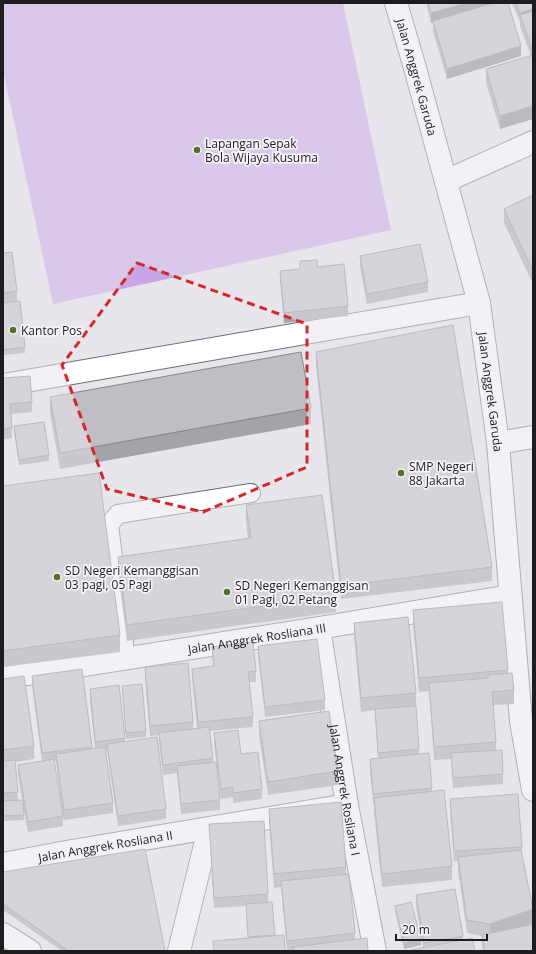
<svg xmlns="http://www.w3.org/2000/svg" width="536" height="954" font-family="'Open Sans',sans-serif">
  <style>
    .green { fill: #c8a5e7 }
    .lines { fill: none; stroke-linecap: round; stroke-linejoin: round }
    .service-casing { stroke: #706d73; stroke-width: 20 }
    .minor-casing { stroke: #706d73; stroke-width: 24 }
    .tertiary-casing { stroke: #706d73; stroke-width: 24 }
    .service { stroke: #fff; stroke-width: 18 }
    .minor { stroke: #fff; stroke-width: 22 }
    .tertiary { stroke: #fff; stroke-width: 22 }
    .wall { fill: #a5a3a9; fill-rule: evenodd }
    .shaded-wall { fill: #868489 }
    .building { fill: #c0bdc4; stroke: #868489 }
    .marked { fill: none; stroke: #d62828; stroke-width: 3; stroke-dasharray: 8 5; stroke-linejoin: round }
    .poi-dot { fill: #547126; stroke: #f6f3fa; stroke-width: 1.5 }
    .labels { text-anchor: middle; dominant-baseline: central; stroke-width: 3.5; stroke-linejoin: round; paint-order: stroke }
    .street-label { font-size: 12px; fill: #1e1c1f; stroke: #f6f3fa }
    .poi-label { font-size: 12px; fill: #1e1c1f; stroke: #f6f3fa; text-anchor: start }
  </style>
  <rect width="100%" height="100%" fill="#e9e5ec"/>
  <path class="green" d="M3 3H343L391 230 53 304 3 70Z"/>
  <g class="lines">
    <g class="service-casing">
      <path id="service" d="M126 659 109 525 118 514 251 493"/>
    </g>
    <g class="minor-casing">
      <g id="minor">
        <path d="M446 181 533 142"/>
        <path d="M3 385 479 303"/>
        <path d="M498 443 533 437"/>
        <path id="s1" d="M319 628 347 805 375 951"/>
        <path id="s2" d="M3 678 319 628 510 596"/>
        <path id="s3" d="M3 864 66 852 347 805"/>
        <path d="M3 934 30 951"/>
        <path d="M179 951 209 829"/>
      </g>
    </g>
    <g class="tertiary-casing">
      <g id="tertiary">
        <path id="s4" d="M396 3 415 68 479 303 498 443 521 721 533 790"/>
      </g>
    </g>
    <use href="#service" class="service"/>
    <use href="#minor" class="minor"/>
    <use href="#tertiary" class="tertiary"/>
  </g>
  <path class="wall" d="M426 3H508L521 56 447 79 433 31V23H431Z
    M512 3H533V119L500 129 486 83V69L531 56 520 26V22Z
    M533 195V284L504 223V209Z
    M3 207 4 211V224H3Z
    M3 253 17 291V301L25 347V353L3 355Z
    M360 256 428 282V292L367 304 360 266Z
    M300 261 318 267 348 306V316L284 323 280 281V271L300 270Z
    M316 352 492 567V581L341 599 316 366Z
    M3 378 32 402V412L11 414 12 438 3 439Z
    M50 397 311 408V424L60 469 50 413Z
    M14 426 49 455V461L19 465 14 432Z
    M3 486 120 635V652L3 667Z
    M246 505 336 596V612L127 641 118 573V557L248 539 246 521Z
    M413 610 508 670V674L514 690V704L493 705 496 742V750L503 774V784L453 788 451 759 434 760 429 691 419 692 413 624Z
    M354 623 416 693V706L419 754 432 788V792L452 866V880L382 887 374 812V804H373L370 769V759L378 758 375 710 361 712 354 636Z
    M258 646 325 700V710L265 717 258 656Z
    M212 647 256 671V682H249L253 717V727L210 731 213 758V763L220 800V810L181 814 177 773 163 775 159 743V735L150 736 145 677V667L193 722V729L197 728 192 679V669L213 667Z
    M32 676 92 747V749H95L90 699V689L125 738V741L166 809V819L118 826 107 750 106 751 113 803V813L64 820 63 817V826L28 832 23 806 24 820 3 821V679L34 746V759L15 762 18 800H22L18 775V765L42 761 32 686ZM54 761H56L62 809Z
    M122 686 146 731V737L126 739Z
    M259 721 338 771V785L268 795 259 735Z
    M214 733 241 754 262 789V799L233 803V797L221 799 214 744Z
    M450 799 522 847V855L533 909V923L522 927 533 951H483L482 945V936L467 933 458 871V861H454L450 809Z
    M269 809 346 867V874L355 933V940L368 951H293V950L287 951 281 887 274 888 269 823Z
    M209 824 268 894V902L275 935 285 951H213V941L248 938 246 906 214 908Z
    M3 872 165 951H62L3 910Z
    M416 895 463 936V940L423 947 416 906Z
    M395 906 421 945 404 949 395 912Z"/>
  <path class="shaded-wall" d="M467 3H493V6L431 23V13Z
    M533 9V19L520 17V13Z
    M521 46V56L447 79V69Z
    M533 106V119L500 129V116Z
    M533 909V923L490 938V924Z
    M421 939V945L404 949V943Z"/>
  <path class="building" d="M428 3H467L431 13Z
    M493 3H508L521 46 447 69 433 21Z
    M516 3H533V9L520 13Z
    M533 11V52L520 15Z
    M533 55V106L500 116 486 69Z
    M533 195V271L504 209Z
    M420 244 428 282 367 294 360 256Z
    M12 252 17 291 3 293V253Z
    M317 260 318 267 344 264 348 306 284 313 280 271 300 269V261Z
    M20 301 25 347 3 350V303Z
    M453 325 492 567 341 586 316 352Z
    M301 352 311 408 60 453 50 397Z
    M30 376 32 402 10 404 12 428 3 429V378Z
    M44 422 49 455 19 460 14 426Z
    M99 473 120 635 3 651V486Z
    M322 495 336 596 127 625 118 557 251 538 246 505Z
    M502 602 508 670 419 678 413 610Z
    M408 617 416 693 361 698 354 623Z
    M317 639 325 700 265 707 258 646Z
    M253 642 256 671 248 672 253 717 198 722 192 669 214 666 212 647Z
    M188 663 193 722 150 726 145 667Z
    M82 669 92 747 42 753 32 676Z
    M512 673 514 690 492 692 496 742 434 747 429 683 488 678V675Z
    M24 676 34 746 3 750V679Z
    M142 684 146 731 126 733 122 686Z
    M119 685 125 738 95 742 90 689Z
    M416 706 419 749 378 753 375 709Z
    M329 711 338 771 268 782 259 721Z
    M209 727 213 758 163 765 159 733Z
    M238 730 241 754 258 752 262 789 233 793V787L221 789 214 733Z
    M157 737 166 809 118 816 107 744Z
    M105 747 113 803 64 810 56 754Z
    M502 750 503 774 453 778 451 753Z
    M429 753 432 788 373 794 370 759Z
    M54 759 63 816 28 822 18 765Z
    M15 760 18 792 3 793V761Z
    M216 762 220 800 181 804 177 766Z
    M444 790 452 866 382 874 374 798Z
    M518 794 522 847 454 851 450 799Z
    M23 800 24 815 3 816V801Z
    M341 802 346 867 274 874 269 809Z
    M264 821 268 894 214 898 209 824Z
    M145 849 165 951H69L3 904V872Z
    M521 850 533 909 490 924 467 920 458 857Z
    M349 874 355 933 287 941 281 881Z
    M455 889 463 936 424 943 416 895Z
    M272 902 275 935 248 937 246 904Z
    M411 902 421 939 404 943 395 906Z
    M533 924V951H485L482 935Z
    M284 935 285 951H214L213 941Z
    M367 938 368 951H294L293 947Z
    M472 938 475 951H412L411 950Z"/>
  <path d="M0 0H536V954H0ZM137 263 307 324V467L203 512 107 489 62 365Z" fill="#e9e5ec" fill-opacity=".55" fill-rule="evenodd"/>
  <path class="marked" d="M137 263 307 324V467L203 512 107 489 62 365Z"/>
  <g class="poi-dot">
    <circle cx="197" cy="150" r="4"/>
    <circle cx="13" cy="330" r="4"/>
    <circle cx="401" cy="473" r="4"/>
    <circle cx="57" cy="577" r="4"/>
    <circle cx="227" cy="592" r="4"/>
  </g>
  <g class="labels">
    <g class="street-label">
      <text stroke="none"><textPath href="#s4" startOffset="77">Jalan Anggrek Garuda</textPath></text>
      <text stroke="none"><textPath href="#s4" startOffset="401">Jalan Anggrek Garuda</textPath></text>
      <text stroke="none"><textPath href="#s2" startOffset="257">Jalan Anggrek Rosliana III</textPath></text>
      <text stroke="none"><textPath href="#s1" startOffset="164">Jalan Anggrek Rosliana I</textPath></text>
      <text stroke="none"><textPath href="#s3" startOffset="104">Jalan Anggrek Rosliana II</textPath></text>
    </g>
    <g class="poi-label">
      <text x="205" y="143">Lapangan Sepak<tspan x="205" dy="14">Bola Wijaya Kusuma</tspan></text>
      <text x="21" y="330">Kantor Pos</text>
      <text x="409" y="466">SMP Negeri<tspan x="409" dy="14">88 Jakarta</tspan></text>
      <text x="65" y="570">SD Negeri Kemanggisan<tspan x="65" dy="14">03 pagi, 05 Pagi</tspan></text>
      <text x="235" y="585">SD Negeri Kemanggisan<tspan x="235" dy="14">01 Pagi, 02 Petang</tspan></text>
    </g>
  </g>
  <rect width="536" height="954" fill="none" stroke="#1e1c1f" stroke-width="8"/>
  <path d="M396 934v6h91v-6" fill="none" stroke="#1e1c1f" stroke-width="2"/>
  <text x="402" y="934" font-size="12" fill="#1e1c1f" stroke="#f6f3fa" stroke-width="3" paint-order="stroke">20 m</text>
</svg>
